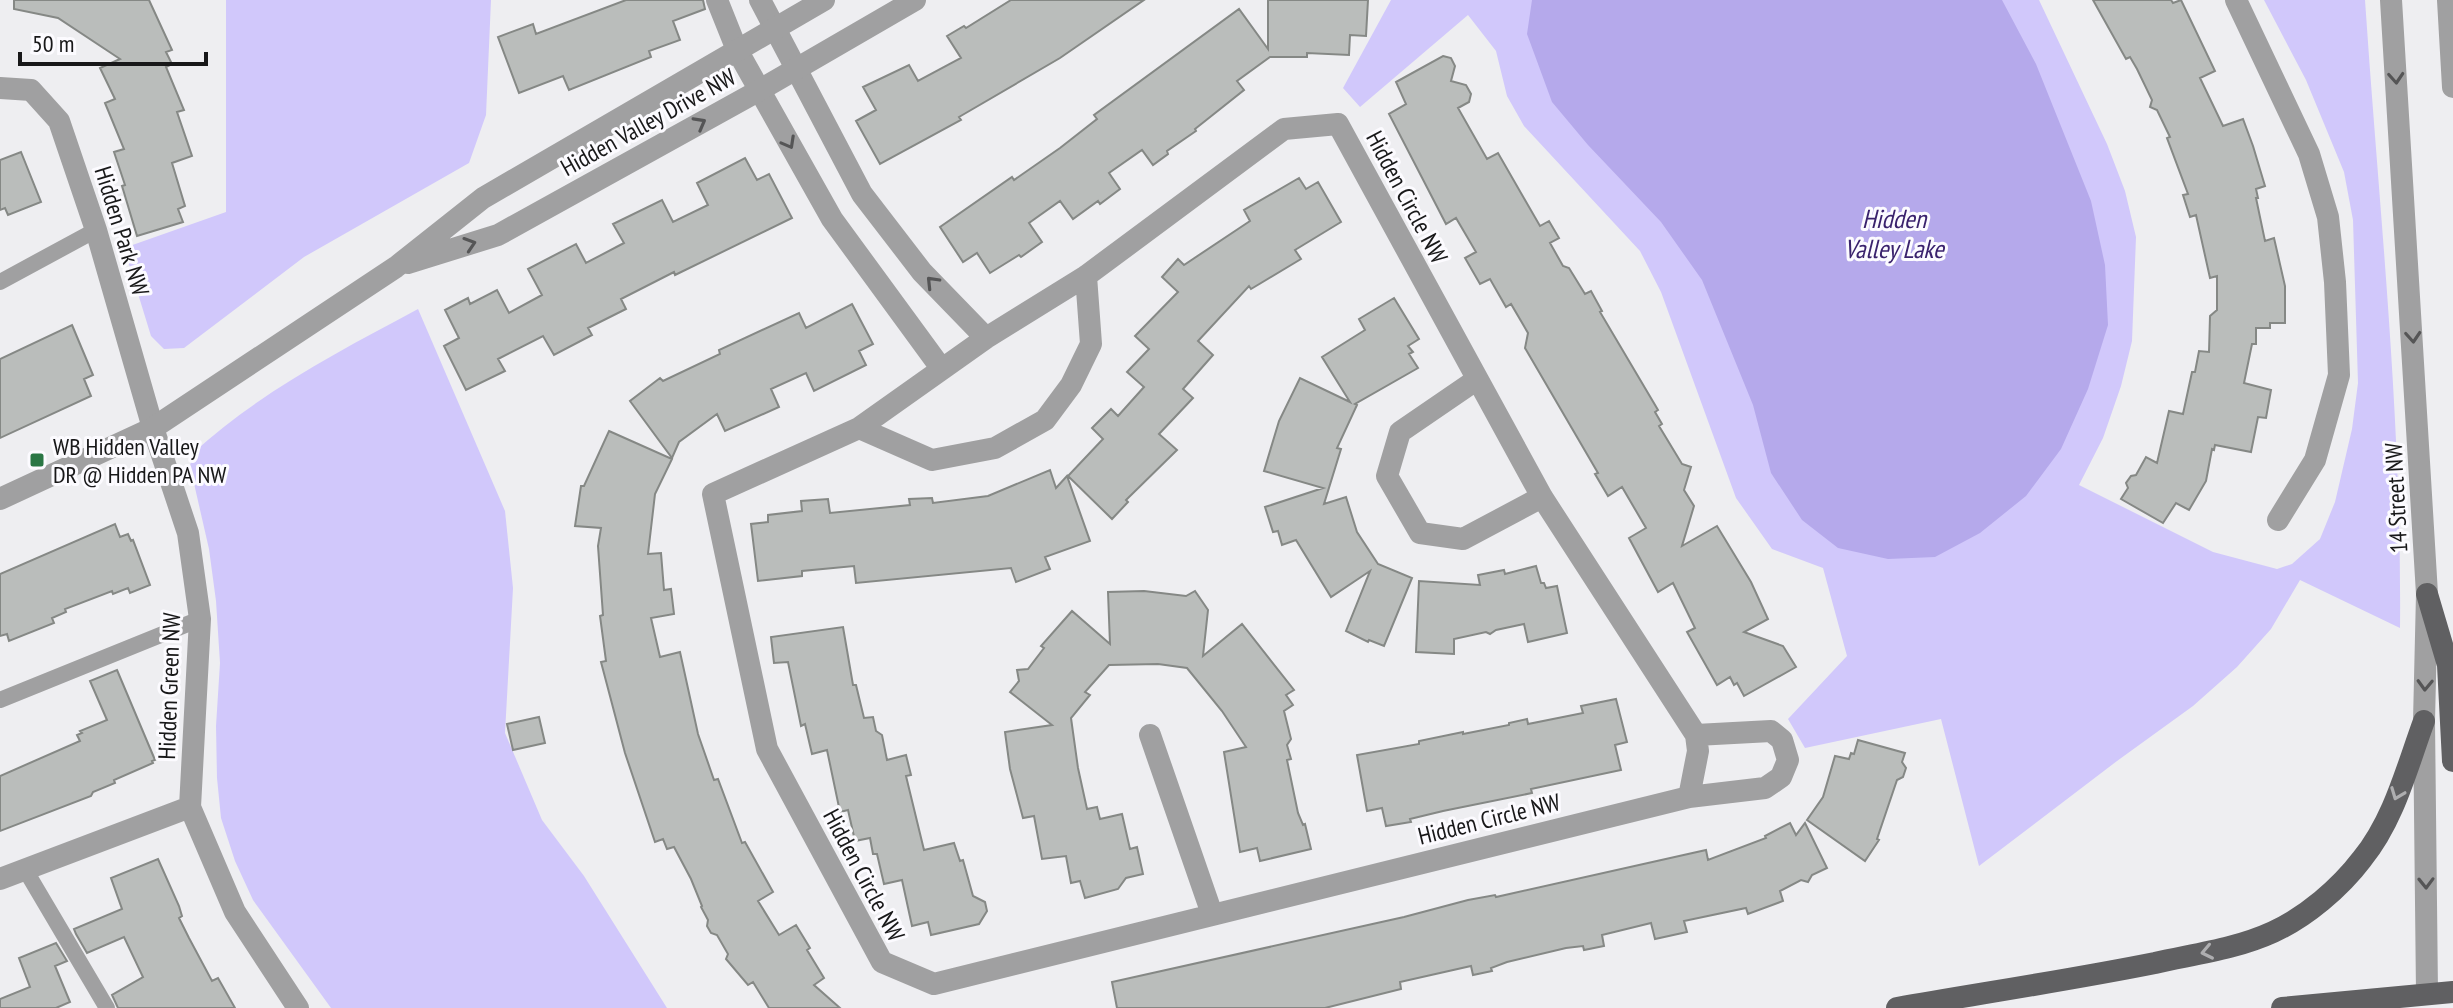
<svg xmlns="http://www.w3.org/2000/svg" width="2453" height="1008" font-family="'PT Sans Narrow',sans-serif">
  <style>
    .green { fill: #d1c8fb }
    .water { fill: #b5a9eb }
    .building { fill: #babdbb; stroke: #858885; stroke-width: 2 }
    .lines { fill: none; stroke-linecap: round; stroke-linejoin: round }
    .service { stroke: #a0a0a1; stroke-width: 16 }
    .minor { stroke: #a0a0a1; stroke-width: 22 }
    .tertiary { stroke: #a0a0a1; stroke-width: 22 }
    .primary { stroke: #606062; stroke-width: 22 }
    .oneway { stroke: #555556 }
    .oneway2 { stroke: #aeaeb0 }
    .poi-dot { fill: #2b7745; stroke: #fcfbff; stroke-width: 3 }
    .labels { text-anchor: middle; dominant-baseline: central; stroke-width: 6; stroke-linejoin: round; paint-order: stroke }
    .street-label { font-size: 24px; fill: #181819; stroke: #fcfbff }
    .poi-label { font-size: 24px; fill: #181819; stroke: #fcfbff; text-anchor: start }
    .water-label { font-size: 26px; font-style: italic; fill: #3a226d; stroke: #fcfbff }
  </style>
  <rect width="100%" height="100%" fill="#eeeef1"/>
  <path class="green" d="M226 0H491L486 115 469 163 304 257 184 348 164 349 151 336 124 248 226 212Z
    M1391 0H2039L2107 144 2125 191 2136 237 2132 341 2121 386 2103 438 2079 485 2213 552 2277 569 2292 564 2320 539 2335 502 2352 429 2358 383 2353 220 2344 172 2306 80 2264 0H2365C2379 209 2402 418 2400 628L2300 580 2271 629 2237 667 2193 706 2117 761 1979 866 1941 719 1805 748 1788 719 1847 656 1823 568 1772 549 1736 498 1661 292 1640 251 1524 126 1507 96 1496 51 1468 15 1360 107 1343 88Z
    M418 309 505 511 513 588 505 733 542 820 584 876 667 1008H331L253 900 235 861 221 818 217 778 216 726 220 663 216 601 209 549 190 466 193 453C260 392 338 352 418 309Z"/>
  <path class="water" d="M1532 0H2002L2036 64 2091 201 2105 265 2108 325 2088 389 2061 449 2026 496 1980 533 1935 557 1888 559 1838 548 1802 520 1771 473 1753 405 1702 280 1661 222 1588 145 1552 102 1527 34Z"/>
  <path class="building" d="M14 0H149L172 50 166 52 172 64 166 67 184 110 177 112 192 156 172 163 185 206 178 209 183 222 137 236 122 186 125 185 114 152 124 149 105 103 115 99 100 68 120 59 58 18 14 9Z
    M626 0H703L705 9 673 21 680 40 649 51 651 57 569 90 563 76 519 93 498 37 533 24 536 34Z
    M1011 0H1144L1060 58 959 117 961 120 880 164 856 121 876 110 863 87 909 65 918 81 961 58 947 36 964 26 966 28Z
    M1268 0H1368L1366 36 1350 35 1349 55 1307 53V57H1270L1237 81 1244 90 1195 129 1196 131 1167 151 1168 154 1153 165 1142 150 1109 173 1120 189 1100 204 1098 201 1073 219 1060 201 1029 223 1042 242 1021 257 1019 255 990 273 977 253 963 262 940 227 1012 177 1014 180 1060 148 1097 119 1094 115 1239 9 1268 49Z
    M2093 0H2171L2173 3 2181 0 2215 71 2200 78 2223 126 2243 119 2253 146 2265 186 2256 189 2258 198H2256L2265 241 2274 238 2285 286V323H2270V328H2256V344H2252L2244 383 2271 390 2266 418 2258 417 2251 452 2215 445 2214 450 2212 449 2206 481 2189 510 2176 503 2163 523 2121 499 2128 488 2126 483 2131 476 2136 475 2146 457 2157 463 2169 411 2183 414 2192 372H2195L2199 351 2209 352 2210 316 2217 310V276L2210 278 2196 215 2190 217 2183 195 2188 194 2167 138 2170 137 2157 110 2150 107 2152 100 2137 69 2130 57 2126 59Z
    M1443 56 1451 58 1455 66 1451 81 1466 85 1471 94 1469 102 1458 108 1487 159 1498 153 1540 226 1549 221 1559 238 1550 243 1563 266 1569 268 1585 294 1591 291 1602 311 1600 312 1658 410 1655 412 1662 424 1659 426 1682 464 1691 467 1684 490 1694 506 1682 546 1717 526 1751 582 1768 619 1744 632 1783 646 1796 667 1744 696 1737 683 1734 685 1730 677 1717 685 1687 632 1695 628 1673 583 1658 592 1629 538 1646 528 1622 487 1608 496 1595 474 1598 473 1525 348 1528 333 1511 304 1506 307 1490 279 1480 284 1465 258 1476 252 1456 218 1446 224 1389 114 1406 104 1396 82Z
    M21 152 41 202 8 215 5 208 0 210V160Z
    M745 158 757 180 769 174 792 218 675 275 674 272 621 299 626 309 588 328 592 335 554 355 543 336 498 359 505 371 466 390 444 346 459 338 445 310 468 298 470 304 497 290 509 313 542 295 528 269 576 244 586 263 624 243 613 224 662 200 673 222 708 205 697 183Z
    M1299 178 1306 189 1318 182 1341 222 1295 250 1301 259 1251 289 1249 286 1198 341 1213 355 1183 389 1193 398 1159 434 1177 450 1126 500 1128 502 1112 519 1068 476 1103 439 1092 428 1111 409 1118 416 1144 387 1127 372 1149 349 1135 336 1178 292 1162 277 1178 259 1184 265 1250 221 1244 210Z
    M1394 298 1419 339 1408 346 1413 352 1409 354 1418 368 1355 404 1357 405 1337 448 1341 449 1324 504 1346 497 1357 532 1378 564 1412 578 1384 646 1369 640 1368 642 1346 631 1370 571 1331 597 1296 540 1282 545 1278 531 1273 532 1265 507 1323 488 1264 471 1279 421 1300 378 1350 402 1322 357 1365 330 1359 319Z
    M852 304 873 344 859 351 866 365 814 391 806 373 771 389 779 407 725 431 717 414 679 442 672 458 630 401 660 378 663 381 720 354 719 350 799 313 806 328Z
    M72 325 93 375 84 379 91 396 0 438V359Z
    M609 431 672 459 655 494 648 554 661 553 664 590 671 589 674 614 651 618 660 657 680 652 698 734 714 780 718 779 742 843 745 842 773 892 758 901 779 935 796 925 810 948 807 950 824 978 814 985 840 1008H769L753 982 748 985 726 959 728 954 717 935 711 933 707 926 708 920 701 907 702 906 691 879 674 847 667 849 663 839 655 842 625 753 601 662 606 661 600 616 603 615 598 546 601 528 575 526 581 486H584Z
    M1050 470 1056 488 1067 476 1090 541 1045 557 1050 569 1016 582 1011 568 856 583 854 566 802 571V576L758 581 751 524 768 522V515L802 511 801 501 828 499 830 513 910 505 909 499 932 498 933 503 988 496Z
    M115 524 120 537 128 534 131 541 133 540 150 585 130 593 128 588 113 594 112 591 65 609 66 612 52 618 54 623 9 641 7 634 0 636V574Z
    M1536 566 1541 583H1544L1546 588 1557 586 1567 633 1528 642 1524 624 1496 630 1490 634 1486 632 1454 639V654L1416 652 1419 581 1480 585 1478 575 1504 570 1505 574Z
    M1144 591 1186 596 1195 591 1208 610 1203 656 1242 624 1294 690 1286 695 1293 705 1284 711 1291 739 1287 745 1291 759 1287 760 1298 813 1303 825 1305 824 1311 849 1260 861 1257 848 1240 852 1224 752 1246 747 1222 711 1187 668 1158 664 1109 665 1085 692 1090 695 1071 718 1078 768 1087 809 1097 807 1100 819 1122 814 1130 849 1137 847 1143 874 1126 878 1118 889 1085 898 1080 881 1071 883 1066 856 1042 859 1034 816 1023 818 1010 769 1005 732 1052 725 1010 692 1019 681 1017 670 1028 669 1044 648 1041 646 1072 611 1110 644 1108 592Z
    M843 627 853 685H856L864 718 873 717 876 731 882 735 887 760 906 755 911 775 906 776 924 850 954 843 960 861 963 860 973 896 985 902 987 911 979 924 931 935 928 922 912 926 902 880 884 884 877 854H873L870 838 855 841 848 810 840 812 827 750 812 754 805 724 801 726 788 662 774 663 771 637Z
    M117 670 155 760 152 761 153 763 114 780 115 783 93 792 91 796 0 831V776L80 741 77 735 82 733 80 731 107 720 90 681Z
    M1616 699 1627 742 1615 745 1621 770 1531 789 1532 793 1443 811 1410 819 1411 822 1386 826 1382 808 1367 811 1357 755 1419 744V741L1463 732V734L1509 725V723L1527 719 1528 724 1583 713 1581 706Z
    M539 717 545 743 513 750 507 724Z
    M1858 740 1905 753 1902 762 1906 768 1903 777 1897 780 1877 839 1879 840 1865 861 1807 820 1823 797 1835 756 1849 759 1851 753 1854 754Z
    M1790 823 1796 835 1805 823 1827 868 1812 875 1808 882 1801 880 1780 891 1783 901 1748 914 1746 908 1684 921 1687 932 1655 939 1651 923 1602 935 1604 946 1584 950 1583 946 1566 948 1507 962 1491 968 1492 971 1473 975 1471 966 1400 982 1401 989 1325 1008H1117L1112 982 1404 917 1468 900 1495 895 1496 897 1706 850 1708 860 1766 838 1765 836Z
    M158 859 179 906 182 916 179 918 189 938 212 981 218 978 235 1008H118L112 995 143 977 124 937 87 953 76 934 74 929 122 909 111 878Z
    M56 943 67 961 55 966 70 1002 56 1008H0V999L30 987 19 958Z"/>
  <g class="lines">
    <path class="service" d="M0 282 96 230
      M0 700 200 619
      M26 871 107 1008"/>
    <path class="minor" d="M717 0 737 50 832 219 941 368
      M760 0 862 194 922 272 986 338
      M2236 0 2309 154 2328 217 2335 282 2339 375 2315 460 2278 520
      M0 88 31 90 59 121 96 230 153 428 188 533 200 619 190 807 235 912 298 1008
      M1476 380 1400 432 1387 476 1420 533 1463 539 1542 497
      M859 428 932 460 995 448 1045 420 1071 385 1091 344 1086 276
      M1150 735 1212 914
      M1689 797 1698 751 1696 735 1542 497 1338 124 1284 129 1086 276 986 338 859 428 713 494 767 749 882 962 934 984 1689 797 1765 788 1781 777 1788 760 1782 740 1771 731 1696 735
      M0 879 190 807"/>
    <path class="tertiary" d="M2391 0 2427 594 2424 721 2427 993
      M2448 0 2453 87
      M408 263 498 235 760 90 915 0
      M0 499 153 428 396 267 483 198 824 0"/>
    <path class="primary" d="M2427 594 2448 665 2453 761
      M1897 1008C1983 993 2070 980 2155 963 2195 954 2236 949 2273 932 2306 917 2340 888 2362 859 2394 820 2407 767 2424 721
      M2282 1008 2453 992"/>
  </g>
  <defs><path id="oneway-chevron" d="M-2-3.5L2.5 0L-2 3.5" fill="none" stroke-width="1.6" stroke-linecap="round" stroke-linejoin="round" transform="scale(2)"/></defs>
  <g class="oneway">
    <use href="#oneway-chevron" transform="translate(2396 78) rotate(86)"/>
    <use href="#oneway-chevron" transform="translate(700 123) rotate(-29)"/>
    <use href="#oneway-chevron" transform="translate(789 143) rotate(61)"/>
    <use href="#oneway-chevron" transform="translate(470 244) rotate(-18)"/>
    <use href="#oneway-chevron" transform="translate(932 282) rotate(-134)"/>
    <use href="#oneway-chevron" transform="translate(2413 337) rotate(86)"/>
    <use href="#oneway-chevron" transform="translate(2425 685) rotate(92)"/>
    <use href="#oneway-chevron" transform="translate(2426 883) rotate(89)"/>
  </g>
  <g class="oneway2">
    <use href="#oneway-chevron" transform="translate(2397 794) rotate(111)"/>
    <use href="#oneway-chevron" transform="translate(2207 952) rotate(168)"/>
  </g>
  <rect class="poi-dot" x="29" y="452" width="16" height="16" rx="4"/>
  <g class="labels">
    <g class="street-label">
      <text transform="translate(648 122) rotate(-29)">Hidden Valley Drive NW</text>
      <text transform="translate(1407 197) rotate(62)">Hidden Circle NW</text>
      <text transform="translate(122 231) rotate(73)">Hidden Park NW</text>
      <text transform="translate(2396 498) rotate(-93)">14 Street NW</text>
      <text transform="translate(169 686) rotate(-88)">Hidden Green NW</text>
      <text transform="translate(1489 819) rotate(-14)">Hidden Circle NW</text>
      <text transform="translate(864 875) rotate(62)">Hidden Circle NW</text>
    </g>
    <g class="poi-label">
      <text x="53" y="446">WB Hidden Valley<tspan x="53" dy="28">DR @ Hidden PA NW</tspan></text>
    </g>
    <g class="water-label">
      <text x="1894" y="218">Hidden<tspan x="1894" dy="30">Valley Lake</tspan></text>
    </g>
  </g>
  <path d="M20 52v12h186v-12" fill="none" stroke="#181819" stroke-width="4"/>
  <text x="32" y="52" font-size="24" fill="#181819" stroke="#fcfbff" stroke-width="6" paint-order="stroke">50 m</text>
</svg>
